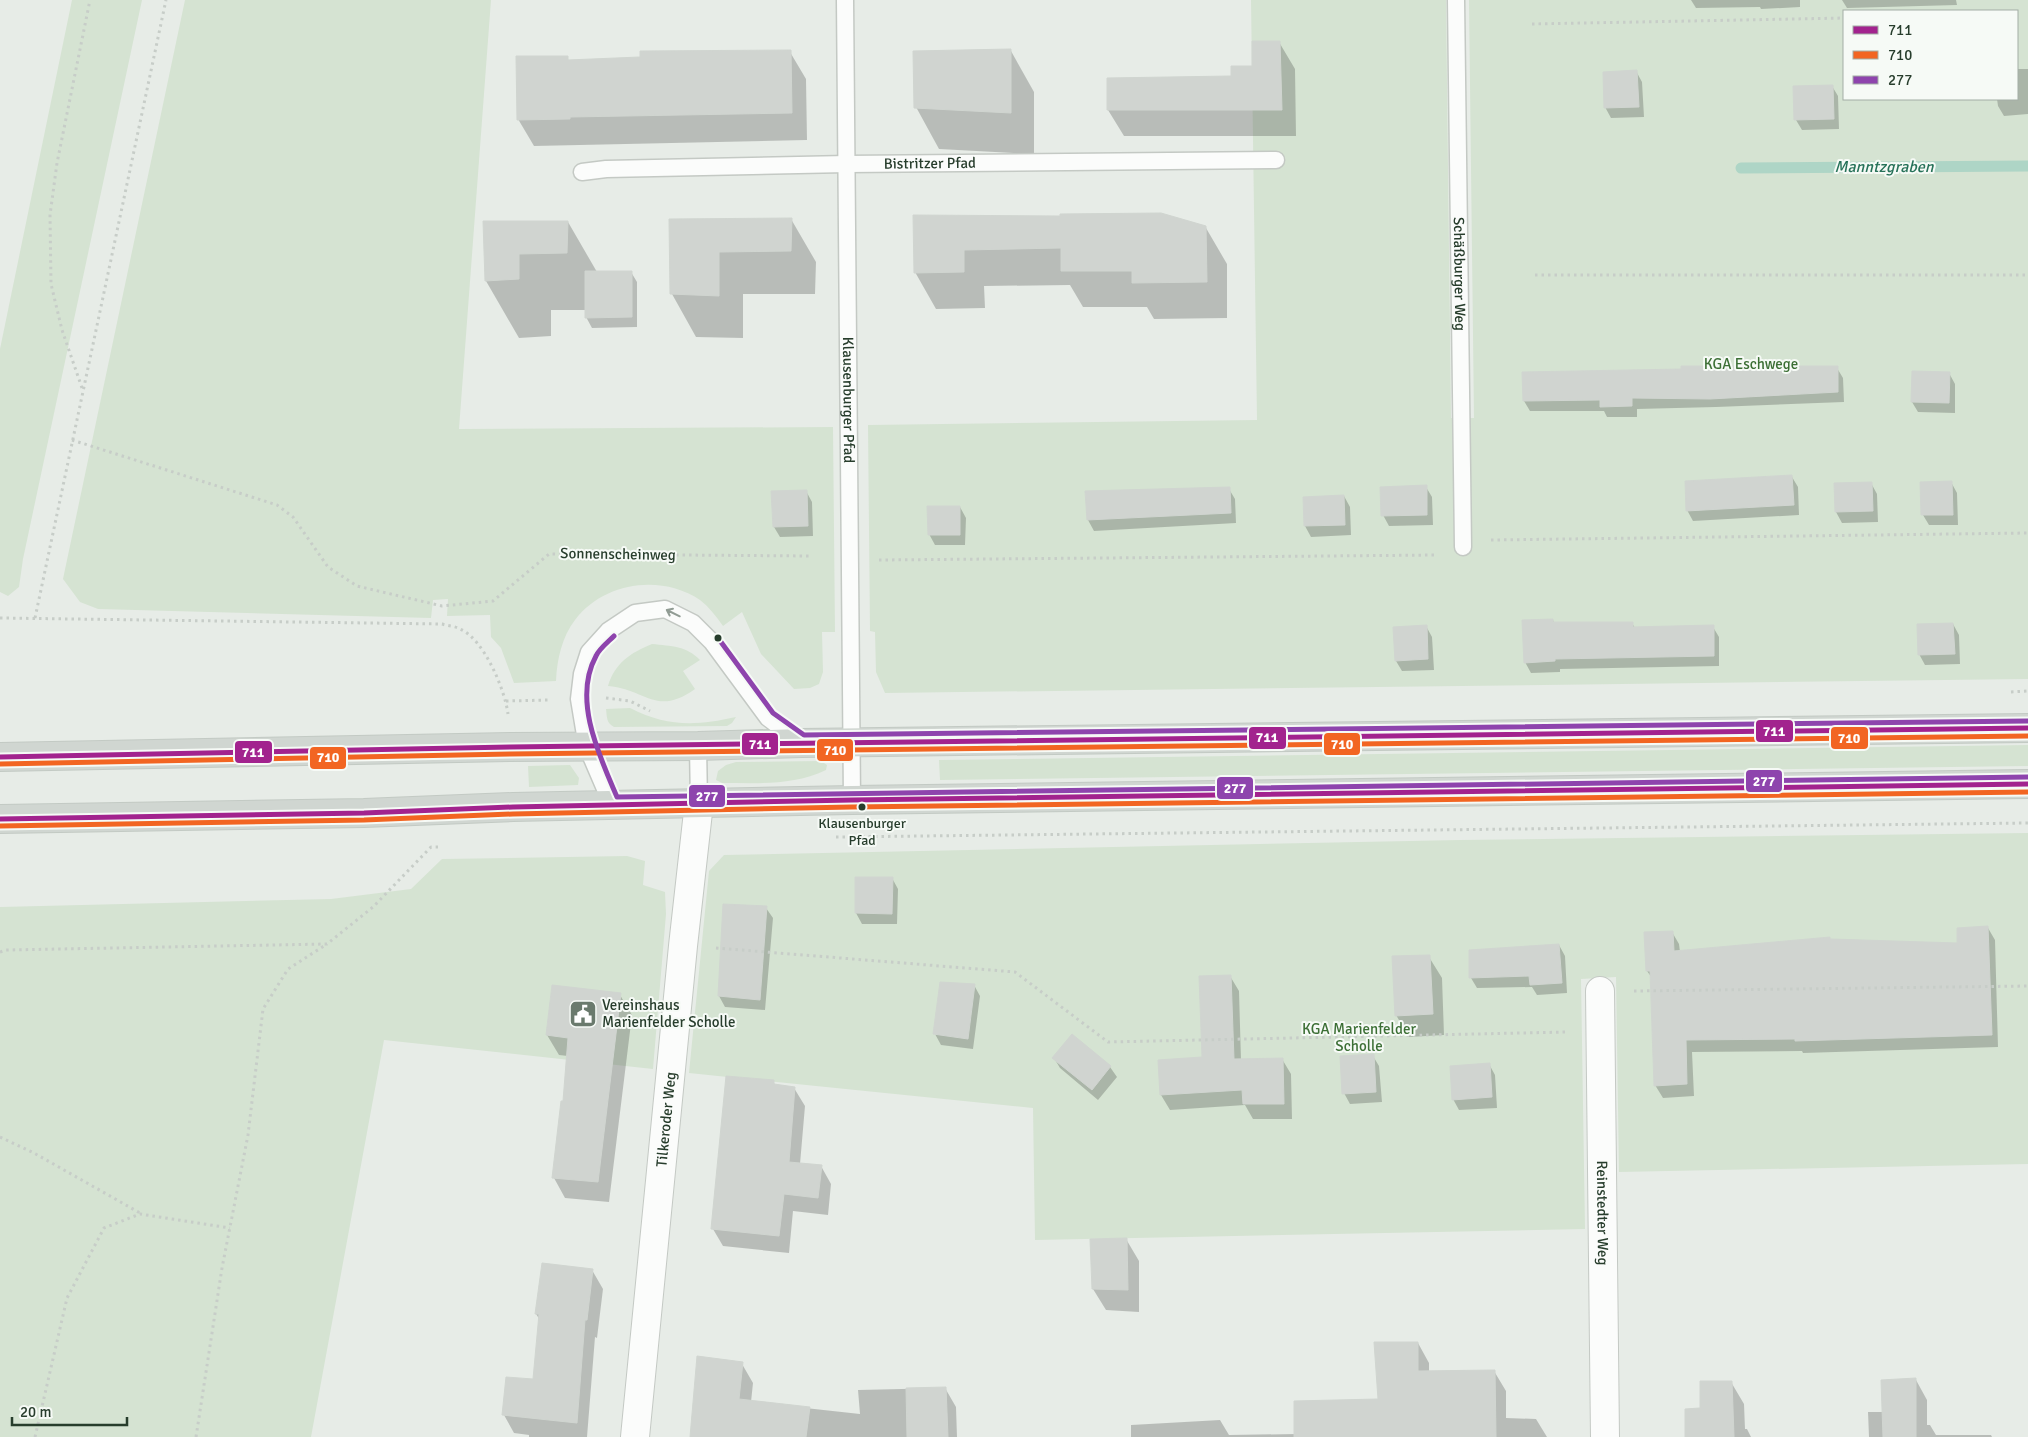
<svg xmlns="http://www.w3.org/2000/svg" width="2028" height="1437" font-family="Signika,sans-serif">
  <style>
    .green { fill: #d5e3d2; fill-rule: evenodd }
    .shadow { fill: #0003 }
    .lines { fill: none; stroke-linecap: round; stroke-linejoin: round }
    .stream { stroke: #aed5c6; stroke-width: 11 }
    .building { fill: #d0d4d0; stroke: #d0d5d0 }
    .lane-casing { stroke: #c4c9c4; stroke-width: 19 }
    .street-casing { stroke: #c4c9c4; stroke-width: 30 }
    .primary-casing { stroke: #c3cac4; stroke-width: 30 }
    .path { stroke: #c7cdc8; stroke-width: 3; stroke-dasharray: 2.5 4; stroke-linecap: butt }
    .lane { stroke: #fbfcfb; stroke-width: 16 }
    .street { stroke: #fbfcfb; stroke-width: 28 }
    .primary { stroke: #d0d6d1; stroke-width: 28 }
    .bus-1-casing { stroke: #f6faf6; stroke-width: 9 }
    .bus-2-casing { stroke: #f6faf6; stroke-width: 9 }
    .bus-3-casing { stroke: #f6faf6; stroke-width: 9 }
    .bus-1 { stroke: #a2238e; stroke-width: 5 }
    .bus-2 { stroke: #f26522; stroke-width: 5 }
    .bus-3 { stroke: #8e44ad; stroke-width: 5 }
    .oneway { stroke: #919c94 }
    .bus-dot { fill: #273d2c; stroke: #f6faf6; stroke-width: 2 }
    .labels { text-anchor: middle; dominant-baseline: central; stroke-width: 4; stroke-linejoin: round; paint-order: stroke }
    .bus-label { font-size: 14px; fill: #273d2c; stroke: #f6faf6 }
    .street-label { font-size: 15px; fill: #273d2c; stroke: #f6faf6 }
    .park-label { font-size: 15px; fill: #3c6f35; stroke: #f6faf6 }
    .poi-label { font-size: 15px; fill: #273d2c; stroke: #f6faf6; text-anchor: start }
    .water-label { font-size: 16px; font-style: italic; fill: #277259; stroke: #f6faf6 }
    .line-badge { stroke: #f6faf6; stroke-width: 2 }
    .badge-label { font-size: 14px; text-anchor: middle; font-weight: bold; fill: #fff }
  </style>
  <rect width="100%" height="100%" fill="#e7ece7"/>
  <path class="green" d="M72 0H142L23 559 19 587 8 596 0 592V349Z
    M185 0H491L459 429 833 427 835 632H822L823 672 819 684 810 688 794 689 761 654 742 612 723 626C716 616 709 607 700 600 661 574 604 582 575 620 562 637 557 659 556 681L514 683 501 648 491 637 490 615 447 616 448 599 433 600 431 618 98 609 80 602 63 579Z
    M1251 0H1446L1451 418H1474L1469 0H2028V679L885 693 876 672 875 632 870 631 868 425 1257 420ZM1844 11H2017V99H1844Z
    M652 644C671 646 687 646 700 660L683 671 695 689C656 717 646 689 608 686 615 663 630 653 652 644Z
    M630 708C667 727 696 726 736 717L732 723 727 726 614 727C606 723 607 716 606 709Z
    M2028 745V766L940 780 939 760Z
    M821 761 827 765 826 770C792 786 758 783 722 783L716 780 718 771 726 765 736 762Z
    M570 765 579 778 578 785 529 787 528 766Z
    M2028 833V1164L1619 1172 1616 977 1581 979 1585 1229 1035 1240 1033 1108 689 1073 709 871 724 855 1460 840Z
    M627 856 645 861 643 885 665 892 666 914 653 1069 384 1040 311 1437H0V907L331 899 411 889 442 859Z"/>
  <path class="shadow" d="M1691 0H1800V7L1761 9 1760 7 1696 8Z
    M1842 0H1956L1957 5 1847 8Z
    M1279 42 1295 69 1296 136H1124L1108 110 1233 77 1253 67Z
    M1011 51 1034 92V154L939 149 916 107Z
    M790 52 806 79 807 140 534 146 518 119 567 58 569 61Z
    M2017 69H2028V114L2004 116 1998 106 1997 99H2017Z
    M1636 71 1642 82 1644 117 1611 118 1605 107Z
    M1832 86 1838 96 1839 129 1802 130 1796 120Z
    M915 217 1206 228 1227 264V318L1154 319 1147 307H1083L1070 285 984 286 985 308 936 309 915 272Z
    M791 219 816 262 815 294H743V338L696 337 672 294 670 221Z
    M568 222 597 272H631L637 282V327L592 328 586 317V310H551V336L519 338 486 281 484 223Z
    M1789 364 1791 367 1837 368 1843 378 1844 402 1716 407 1637 409V417H1607L1604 411H1530L1524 401Z
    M1949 373 1955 384V413L1918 412 1912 402Z
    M1792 477 1798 487 1799 515 1693 521 1687 510Z
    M1951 482 1957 493 1958 525H1929L1923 515Z
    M1871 483 1877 494 1878 522 1842 523 1836 512V484Z
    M1426 487 1432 497 1433 525 1389 526 1383 515Z
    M1229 489 1235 499 1236 523 1094 531 1088 520 1087 492Z
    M806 491 812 502 813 536 780 537 774 527Z
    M1344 496 1350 507 1351 535 1311 537 1305 526 1304 498Z
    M960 507 966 518 965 545H935L929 534Z
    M1553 620 1554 623H1632L1635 628 1713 627 1719 637V666L1560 669V672L1531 673 1525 662Z
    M1953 624 1959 635 1960 664 1925 665 1919 654Z
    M1426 626 1432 637 1434 670 1402 671 1396 661Z
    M857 878H892L898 889 897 924H862L856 913Z
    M766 908 773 918 765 1010 725 1007 719 996Z
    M1988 928 1995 940 1998 1047 1803 1053 1802 1051 1692 1052 1694 1096 1663 1098 1655 1085 1652 978 1647 971 1672 932 1679 944 1680 952 1830 940 1958 944Z
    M1559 945 1565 956 1567 993 1537 995 1532 987 1477 988 1471 978Z
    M1429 957 1442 978 1444 1035 1409 1037 1396 1015Z
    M1230 976 1239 991 1241 1060 1282 1059 1291 1074 1292 1119H1253L1245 1105 1170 1110 1161 1095 1203 1058Z
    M974 985 980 996 973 1049 941 1045 935 1034Z
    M620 995 632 1015 609 1202 565 1198 554 1178 564 1102 568 1056 559 1055 547 1035Z
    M1373 1056 1379 1066 1382 1102 1350 1104 1344 1093Z
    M1054 1058 1110 1067 1117 1077 1098 1100 1060 1068Z
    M1489 1064 1495 1075 1497 1108 1459 1110 1453 1099Z
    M773 1082 776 1086 794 1088 805 1106 800 1164 821 1166 831 1184 828 1215 793 1211 789 1253 723 1246 713 1229Z
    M1126 1239 1139 1261V1312L1106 1310 1093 1289Z
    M592 1270 603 1289 597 1338 595 1337 587 1437H529V1435L514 1433 504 1415 535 1380 540 1320 536 1314Z
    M1418 1343 1429 1363V1372L1494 1371 1506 1391V1418L1536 1419 1547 1437H1131V1425L1220 1420 1229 1435 1296 1434 1379 1401Z
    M742 1364 753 1383 751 1402 860 1414 858 1390 945 1388 956 1407 957 1437H691Z
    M1916 1380 1927 1400V1425H1930L1936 1435H1991L1992 1437H1869L1868 1412H1883Z
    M1731 1382 1744 1404 1745 1429H1747L1751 1437H1686L1701 1410Z"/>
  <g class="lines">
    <path class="stream" d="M1741 168 2028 166"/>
  </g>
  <path class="building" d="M1252 41H1280L1282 110H1107V78L1231 76V66H1252Z
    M1011 49V113L914 108 913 51Z
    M791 50 792 113 570 117V119L517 120 516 56H568V60L640 57V51Z
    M1637 70 1639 107 1604 108 1603 72Z
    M1833 85 1834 119 1794 120 1793 86Z
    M1161 213 1206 226 1207 282 1132 283V271H1061V248L964 250V272L914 273 913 215 1060 216V214Z
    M792 218 791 251 719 252V296L670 294 669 219Z
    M483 221H568L567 253 519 254V279L485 281Z
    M585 271H632V317L585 318Z
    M1790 362V366H1838V392L1710 399 1632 398V406L1600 407V400L1523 401 1522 372 1681 369V366H1753V364Z
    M1912 371 1950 372 1949 403 1911 402Z
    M1792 475 1794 505 1686 511 1685 481Z
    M1952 481 1953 515H1921L1920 482Z
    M1872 482 1873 511 1835 512 1834 483Z
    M1427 485V515L1381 516 1380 487Z
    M1230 487 1231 513 1087 520 1085 491Z
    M807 490 808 526 773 527 771 491Z
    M1344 495 1345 525 1304 526 1303 497Z
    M927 506H960V535H928Z
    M1553 619V622H1633V627L1714 625V656L1555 659V661L1524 663 1522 620Z
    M1953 623 1955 654 1918 655 1917 624Z
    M1427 625 1428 659 1395 661 1393 627Z
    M855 877H893L892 914 855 913Z
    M723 904 767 906 760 1000 718 996Z
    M1988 926 1992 1035 1795 1041V1039L1686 1040 1687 1084 1654 1086 1650 971H1646L1644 932 1673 931 1674 951 1830 937V939L1957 943V928Z
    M1559 944 1562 983 1530 985 1529 976 1469 978V950Z
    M1430 955 1433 1014 1395 1016 1392 956Z
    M1231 975 1234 1059 1283 1058 1284 1104H1243L1242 1090 1160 1095 1158 1060 1202 1057 1199 976Z
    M940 982 975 984 968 1039 933 1034Z
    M552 985 621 993 598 1182 552 1178 561 1101H563L568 1038 546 1035Z
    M1072 1034 1111 1066 1092 1090 1052 1058Z
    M1374 1054 1376 1092 1342 1094 1340 1056Z
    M1490 1063 1492 1097 1452 1100 1450 1066Z
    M726 1076 774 1080V1084L795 1087 789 1162 822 1165 818 1198 784 1194 779 1236 711 1229Z
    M1127 1238 1128 1290 1092 1289 1090 1239Z
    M542 1263 593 1269 587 1320H585L577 1423 502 1415 506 1377 533 1379 539 1314H535Z
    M1374 1342H1418V1371L1495 1370 1496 1437H1294V1401L1378 1399Z
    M697 1356 743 1362 739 1399 810 1407 806 1437H690Z
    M1916 1378V1437H1883L1881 1380Z
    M1700 1381H1732L1734 1437H1685V1409L1700 1408Z
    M946 1387 948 1437H907L906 1388Z"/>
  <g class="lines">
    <g class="lane-casing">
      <g id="lane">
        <path id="s1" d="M845 0 852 800"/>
        <path id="s2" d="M1456 0 1463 547"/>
        <path id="s3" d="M582 172 606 169 847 164 1276 160"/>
        <path d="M698 746 699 803"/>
        <path d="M612 805 587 747 579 699 582 674 589 652 608 631 635 613 665 609 693 623 712 642 768 718 800 742"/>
      </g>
    </g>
    <g class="street-casing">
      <g id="street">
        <path id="s4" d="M1600 991 1605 1437"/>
        <path id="s5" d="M635 1437 683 946 699 803"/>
      </g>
    </g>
    <g class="primary-casing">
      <path id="primary" d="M0 757 510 747 698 746 802 743 2028 728
        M0 819 364 813 513 807 852 800 2028 784"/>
    </g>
    <path class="path" d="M1532 24 1844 18
      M1535 275H2028
      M82 388 62 330 51 284 50 215 57 163 90 0
      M72 440 277 505 293 517 328 567 357 586 442 606 493 601 549 554 811 556
      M1491 540 2028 533
      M879 560 1437 555
      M0 618 442 624C448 626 455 626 460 629 484 639 505 690 508 714
      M35 618 166 0
      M2011 692 2028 691
      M606 698 630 701 650 711
      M506 701 550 700
      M836 837 2028 823
      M716 948 1015 972 1108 1042 1567 1032
      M0 952 6 950 327 944 373 907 431 847H438
      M1634 991 2028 986
      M0 1137 34 1153 140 1213
      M35 1437 67 1298 104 1228 140 1214 230 1228
      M196 1437 222 1268 248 1135 263 1009 288 969 327 944"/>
    <use href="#lane" class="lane"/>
    <use href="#street" class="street"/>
    <use href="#primary" class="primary"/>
    <g class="bus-1-casing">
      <path id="bus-1" d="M0 757 510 747 2028 728
        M0 819 364 813 513 807 852 800 2028 784"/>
    </g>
    <g class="bus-2-casing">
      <path id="bus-2" d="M0 764 510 754 2028 736
        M0 826 364 820 513 814 852 807 2028 792"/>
    </g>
    <g class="bus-3-casing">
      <path id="bus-3" d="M614 636C608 642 599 649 596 656 572 700 600 757 617 797L2028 777
        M718 638 773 713 804 735 2028 721"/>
    </g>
    <use href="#bus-1" class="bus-1"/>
    <use href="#bus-2" class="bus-2"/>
    <use href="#bus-3" class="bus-3"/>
  </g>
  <defs><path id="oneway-shaft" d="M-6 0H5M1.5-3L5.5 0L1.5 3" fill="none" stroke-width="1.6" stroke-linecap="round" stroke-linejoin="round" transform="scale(1.25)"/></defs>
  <use class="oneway" href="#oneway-shaft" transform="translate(673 613) rotate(-154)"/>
  <defs>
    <g id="civic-square" transform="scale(1.4375)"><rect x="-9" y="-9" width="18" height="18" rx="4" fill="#6a7a6d" stroke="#f6faf6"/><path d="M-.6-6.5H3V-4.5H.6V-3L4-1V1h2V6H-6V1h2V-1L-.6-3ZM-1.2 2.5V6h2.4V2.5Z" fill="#fff"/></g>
  </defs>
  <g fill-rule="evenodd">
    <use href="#civic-square" x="583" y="1014"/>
  </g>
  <g class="bus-dot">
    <circle cx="718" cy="638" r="4.5"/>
    <circle cx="862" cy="807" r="4.5"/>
  </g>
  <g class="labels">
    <g class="bus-label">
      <text x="862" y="823">Klausenburger<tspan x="862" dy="17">Pfad</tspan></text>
    </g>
    <g class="street-label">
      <text stroke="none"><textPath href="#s3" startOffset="348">Bistritzer Pfad</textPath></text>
      <text stroke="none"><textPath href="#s2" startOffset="274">Schäßburger Weg</textPath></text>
      <text stroke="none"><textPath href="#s1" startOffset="400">Klausenburger Pfad</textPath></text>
      <text transform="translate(618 554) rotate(1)">Sonnenscheinweg</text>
      <text stroke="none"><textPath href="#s5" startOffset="319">Tilkeroder Weg</textPath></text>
      <text stroke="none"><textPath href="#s4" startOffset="222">Reinstedter Weg</textPath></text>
    </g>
    <g class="park-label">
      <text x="1751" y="364">KGA Eschwege</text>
      <text x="1359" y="1029">KGA Marienfelder<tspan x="1359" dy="17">Scholle</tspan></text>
    </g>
    <g class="poi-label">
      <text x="602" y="1005">Vereinshaus<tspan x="602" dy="17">Marienfelder Scholle</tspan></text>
    </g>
    <g class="water-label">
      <text x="1884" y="167">Manntzgraben</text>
    </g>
  </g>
  <g class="line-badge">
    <rect x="1755" y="719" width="39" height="24" rx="5" fill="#a2238e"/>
    <rect x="1248" y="726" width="39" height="24" rx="5" fill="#a2238e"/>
    <rect x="1830" y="726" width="39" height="24" rx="5" fill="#f26522"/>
    <rect x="741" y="732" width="38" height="24" rx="5" fill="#a2238e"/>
    <rect x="1323" y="732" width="38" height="24" rx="5" fill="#f26522"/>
    <rect x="816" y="738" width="38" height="24" rx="5" fill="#f26522"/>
    <rect x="234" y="740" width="39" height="24" rx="5" fill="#a2238e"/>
    <rect x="309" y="746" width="38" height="24" rx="5" fill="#f26522"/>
    <rect x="1745" y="769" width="38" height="24" rx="5" fill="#8e44ad"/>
    <rect x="1216" y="776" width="38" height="24" rx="5" fill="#8e44ad"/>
    <rect x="688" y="784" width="38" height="24" rx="5" fill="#8e44ad"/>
  </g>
  <g class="badge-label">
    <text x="1774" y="736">711</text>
    <text x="1267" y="742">711</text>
    <text x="1849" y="743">710</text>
    <text x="760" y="749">711</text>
    <text x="1342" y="749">710</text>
    <text x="835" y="755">710</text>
    <text x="253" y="757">711</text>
    <text x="328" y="762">710</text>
    <text x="1764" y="786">277</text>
    <text x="1235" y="793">277</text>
    <text x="707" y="801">277</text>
  </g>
  <rect x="1843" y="10" width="175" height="90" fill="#f6faf6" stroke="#a3aea5"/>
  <rect x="1853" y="26" width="25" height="8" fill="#a2238e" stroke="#a3aea5"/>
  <text x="1888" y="35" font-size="15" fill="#273d2c">711</text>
  <rect x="1853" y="51" width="25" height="8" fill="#f26522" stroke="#a3aea5"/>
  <text x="1888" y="60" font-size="15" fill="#273d2c">710</text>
  <rect x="1853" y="76" width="25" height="8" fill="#8e44ad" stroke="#a3aea5"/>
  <text x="1888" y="85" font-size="15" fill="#273d2c">277</text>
  <path d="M12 1417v8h115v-8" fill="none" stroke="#273d2c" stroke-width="2.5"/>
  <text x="20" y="1417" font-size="15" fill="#273d2c" stroke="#f6faf6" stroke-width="4" paint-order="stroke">20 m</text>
</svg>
